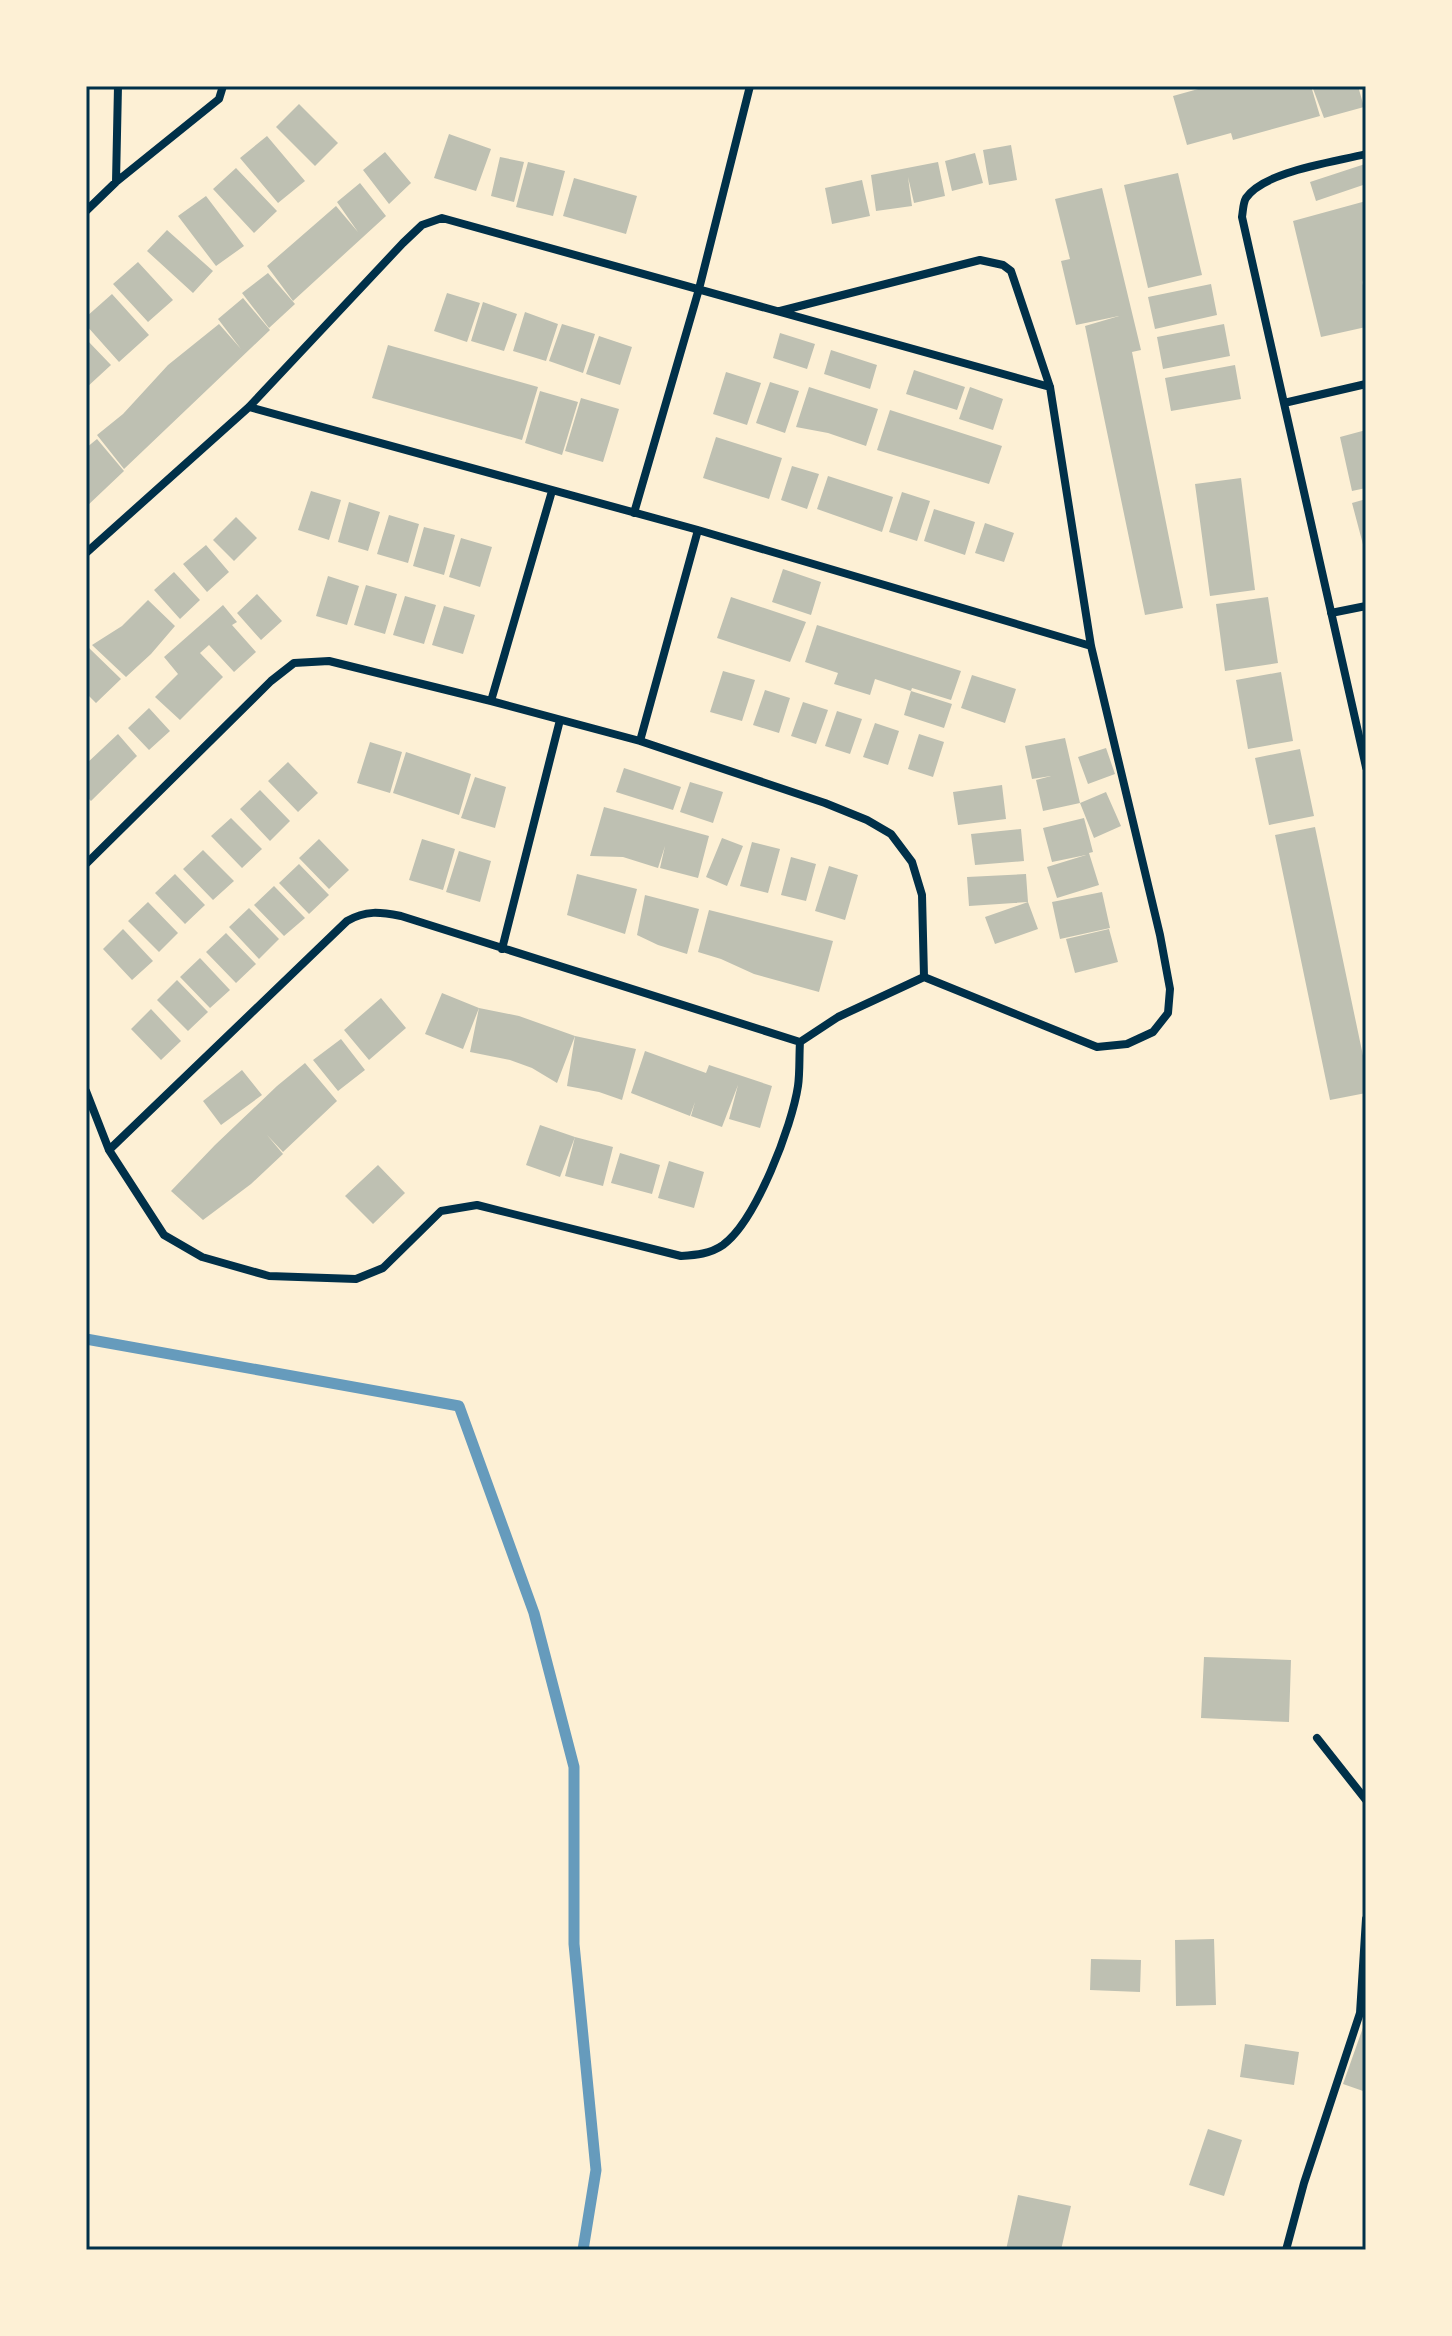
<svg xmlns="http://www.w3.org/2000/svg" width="1452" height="2336" font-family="'Roboto Condensed',sans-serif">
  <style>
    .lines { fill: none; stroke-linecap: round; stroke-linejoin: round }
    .stream { stroke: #669bbc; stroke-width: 11 }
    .building { fill: #bec0b2 }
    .minor { stroke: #003049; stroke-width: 8 }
    .neatline { fill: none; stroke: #003049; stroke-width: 3 }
  </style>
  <rect width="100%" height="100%" fill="#fdf0d5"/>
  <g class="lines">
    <path class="stream" d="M86 1339 459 1406 534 1613 574 1767V1944L596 2170 583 2250"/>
  </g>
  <path class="building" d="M1209 86H1311L1320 116 1233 140 1231 133 1187 145 1173 96Z
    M1312 86H1358L1364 107 1324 118Z
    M299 104 338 143 315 166 276 127Z
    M449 134 491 149 476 191 434 178Z
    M267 136 305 181 278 203 240 158Z
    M1011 145 1017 180 989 185 983 150Z
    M385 152 411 183 389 204 363 170Z
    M975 153 983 183 952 191 945 161Z
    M500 157 524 162 514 202 491 196Z
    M528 162 565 171 553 216 516 207Z
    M938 162 945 196 914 203 908 177 912 206 876 211 871 175Z
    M1365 164 1366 184 1316 201 1310 182Z
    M236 168 277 211 254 233 213 189Z
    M1178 173 1202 275 1148 288 1124 185Z
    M574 178 637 196 626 234 563 216Z
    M862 180 870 216 832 224 825 188Z
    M360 183 386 216 293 301 267 266 336 206 358 232 337 202Z
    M1102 188 1141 350 1132 352 1183 608 1145 615 1085 326 1119 316 1076 325 1061 261 1070 259 1055 199Z
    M206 196 244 246 216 266 178 216Z
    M1366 201V290L1362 280 1366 301V327L1321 337 1293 221Z
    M167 230 213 271 193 293 147 251Z
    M138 262 173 300 148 322 113 284Z
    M268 273 295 304 269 328 242 293Z
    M1211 284 1217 315 1155 329 1148 297Z
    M447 293 480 303 467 342 434 331Z
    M112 294 149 335 119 362 86 325V317Z
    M243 298 270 330 124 469 97 435 123 414 168 365 219 324 241 349 218 319Z
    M483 302 517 314 504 351 471 341Z
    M525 312 558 324 546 361 513 351Z
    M562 324 595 334 583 373 549 361Z
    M1224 324 1230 356 1163 369 1157 337Z
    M780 333 815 344 807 369 773 358Z
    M599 336 632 347 620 385 586 374Z
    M86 339 111 365 86 388Z
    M388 345 538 387 522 440 372 398Z
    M831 350 877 365 870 389 824 374Z
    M1235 365 1241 399 1171 411 1165 378Z
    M914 370 965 387 957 410 906 394Z
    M726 372 761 383 747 425 713 414Z
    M770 382 799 391 785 433 756 423Z
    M809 387 878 409 866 446 828 433 796 427Z
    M970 387 1003 399 993 430 959 419Z
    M540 391 578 402 562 455 525 443Z
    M581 398 619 409 603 462 565 451Z
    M890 410 1002 446 989 484 877 450Z
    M1366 430V488L1352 491 1340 437Z
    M716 437 782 458 769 499 703 478Z
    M97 439 124 471 86 507V448Z
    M792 466 819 474 807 509 781 500Z
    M828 476 893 497 882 532 817 509Z
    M1241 478 1255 590 1210 596 1195 484Z
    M311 491 341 500 329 540 298 530Z
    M902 492 930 501 917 541 889 532Z
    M1366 499V552H1365L1352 503Z
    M349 502 380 512 368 551 338 542Z
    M934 509 975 522 965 555 924 541Z
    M389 515 419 524 408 563 377 554Z
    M236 517 257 538 234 561 213 540Z
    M985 523 1014 533 1004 562 975 553Z
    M424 527 455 535 444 575 413 566Z
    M461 538 492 547 480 587 449 577Z
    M206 545 229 572 207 592 183 564Z
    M783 569 821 582 811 615 772 602Z
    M174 572 200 600 180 619 154 590Z
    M328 576 359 586 347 625 316 616Z
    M366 585 397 594 385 634 354 625Z
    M257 594 282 621 261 640 237 613Z
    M405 596 436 605 424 644 393 635Z
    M731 597 806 622 790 662 717 638Z
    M1268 597 1278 663 1225 671 1216 604Z
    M148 600 175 626 151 654 126 677 92 645 122 626Z
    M223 605 237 622 232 625 256 652 234 672 209 645 200 653 223 677 180 720 155 697 178 674 164 657Z
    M444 606 475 615 463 654 432 645Z
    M817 625 961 671 951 700 912 688 911 691 875 679 870 695 834 684 838 673 805 662Z
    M89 648 121 679 96 703 86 693V651Z
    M723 671 755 680 742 721 710 712Z
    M1281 672 1293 741 1248 749 1236 680Z
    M972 675 1016 689 1005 723 961 708Z
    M765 690 790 698 779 733 753 725Z
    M911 691 952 704 944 728 904 715Z
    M803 702 828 710 816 744 791 736Z
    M149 708 170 731 149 750 128 728Z
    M837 711 862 719 850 754 825 746Z
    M875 723 899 731 888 765 863 757Z
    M118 734 137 756 91 801 86 796V764Z
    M919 734 944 742 933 777 908 769Z
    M1065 738 1080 803 1043 811 1036 780 1051 776 1032 779 1025 746Z
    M370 742 402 752 390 793 357 783Z
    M1106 748 1115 774 1088 784 1078 757Z
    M1300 749 1314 816 1269 825 1255 758Z
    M406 752 471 774 459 815 393 793Z
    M288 762 318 793 298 812 268 781Z
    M624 768 681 787 673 810 616 792Z
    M475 777 506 787 495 828 461 818Z
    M690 782 723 792 713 823 680 812Z
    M1002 785 1006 819 958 825 953 792Z
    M260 790 290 821 270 841 240 809Z
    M1106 792 1121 826 1094 838 1080 803Z
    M604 807 709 836 698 878 660 868 665 846 658 868 623 857 590 856Z
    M231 818 262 849 242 868 211 836Z
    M1084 818 1093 852 1089 853 1099 885 1057 898 1047 867 1086 855 1052 862 1043 828Z
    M1315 827 1366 1070V1093L1330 1100 1275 835Z
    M1021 829 1024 861 975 865 971 834Z
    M722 838 743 846 727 886 706 877Z
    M319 839 349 870 329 889 299 858Z
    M422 839 455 849 443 890 409 880Z
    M752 842 780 849 768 893 740 886Z
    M203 850 234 881 213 900 183 869Z
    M459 851 491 861 480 902 446 892Z
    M791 857 816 864 806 901 781 895Z
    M299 864 329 895 309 914 279 883Z
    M829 866 858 875 845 920 815 911Z
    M175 874 205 905 185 924 155 893Z
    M577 874 637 889 625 934 567 915Z
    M1026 874 1028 902 969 906 967 877Z
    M274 886 305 918 284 936 254 905Z
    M1102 892 1110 928 1060 939 1052 902Z
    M645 895 699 909 687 954 658 945 637 935Z
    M148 902 178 933 159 952 128 921Z
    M1028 902 1038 929 995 944 985 917Z
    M249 908 279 939 259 959 229 927Z
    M709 910 833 941 819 992 754 974 721 959 698 952Z
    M123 929 153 961 132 980 103 949Z
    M1109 929 1118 962 1075 973 1066 939Z
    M226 933 256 964 236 983 206 952Z
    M200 958 230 990 210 1008 180 977Z
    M177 980 208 1012 188 1031 157 1000Z
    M442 993 479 1008 463 1049 425 1034Z
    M381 998 406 1028 369 1060 344 1030Z
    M479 1008 519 1016 575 1036 557 1083 532 1068 510 1060 470 1052Z
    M151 1009 181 1041 161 1060 131 1029Z
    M575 1036 636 1049 622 1100 599 1092 567 1086Z
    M341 1039 365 1070 338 1091 313 1060Z
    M645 1051 706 1073 709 1065 772 1086 760 1128 729 1119 738 1085 722 1127 691 1116 695 1102 690 1116 631 1093Z
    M305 1063 337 1101 283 1152 267 1135 283 1154 251 1184 203 1220 171 1191 215 1145 277 1086Z
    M242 1070 262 1095 221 1125 203 1101Z
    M540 1125 575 1137 560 1177 526 1165Z
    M575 1137 613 1147 603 1186 565 1176Z
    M620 1153 660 1165 652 1194 611 1183Z
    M669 1161 704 1172 694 1208 658 1198Z
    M378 1165 405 1193 373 1224 345 1196Z
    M1204 1657 1291 1660 1289 1722 1201 1718Z
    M1214 1939 1216 2005 1176 2006 1175 1940Z
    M1091 1959 1141 1960 1140 1992 1090 1990Z
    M1366 2019V2092L1343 2084Z
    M1245 2044 1299 2052 1294 2085 1240 2077Z
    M1208 2129 1242 2140 1224 2196 1189 2185Z
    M1018 2195 1071 2206 1061 2250H1006Z"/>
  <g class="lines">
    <path class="minor" d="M1366 154C1335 162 1264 171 1246 198 1243 203 1243 211 1242 217L1366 767
      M116 182 118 86
      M86 211 116 182 219 99 223 86
      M1284 403 1366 384
      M249 407 698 530 1091 646
      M634 513 699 289 750 86
      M86 553 249 407 403 243 422 225 442 218 1050 387
      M1331 613 1366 606
      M491 701 552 491
      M640 741 698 530
      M86 864 271 681 294 663 329 661 491 701 640 741 825 803 867 820 891 834 912 862 922 895 924 977
      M502 949 560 720
      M86 1091 109 1150 164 1235 202 1257 269 1276 356 1279 383 1268 441 1211 477 1205 681 1256C696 1255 710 1254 723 1245 756 1221 792 1126 798 1086 800 1072 799 1057 800 1042L838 1017 924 977 1097 1047 1127 1044 1153 1032 1168 1013 1170 989 1160 935 1091 646 1050 387 1011 271 1003 265 980 260 780 311
      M109 1150 347 921C366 910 380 912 401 916L800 1042
      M1317 1738 1366 1800
      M1286 2250 1304 2183 1360 2013 1366 1919"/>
  </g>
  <rect width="1452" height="2336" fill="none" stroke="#fdf0d5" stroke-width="176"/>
  <rect x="88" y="88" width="1276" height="2160" class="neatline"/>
</svg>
